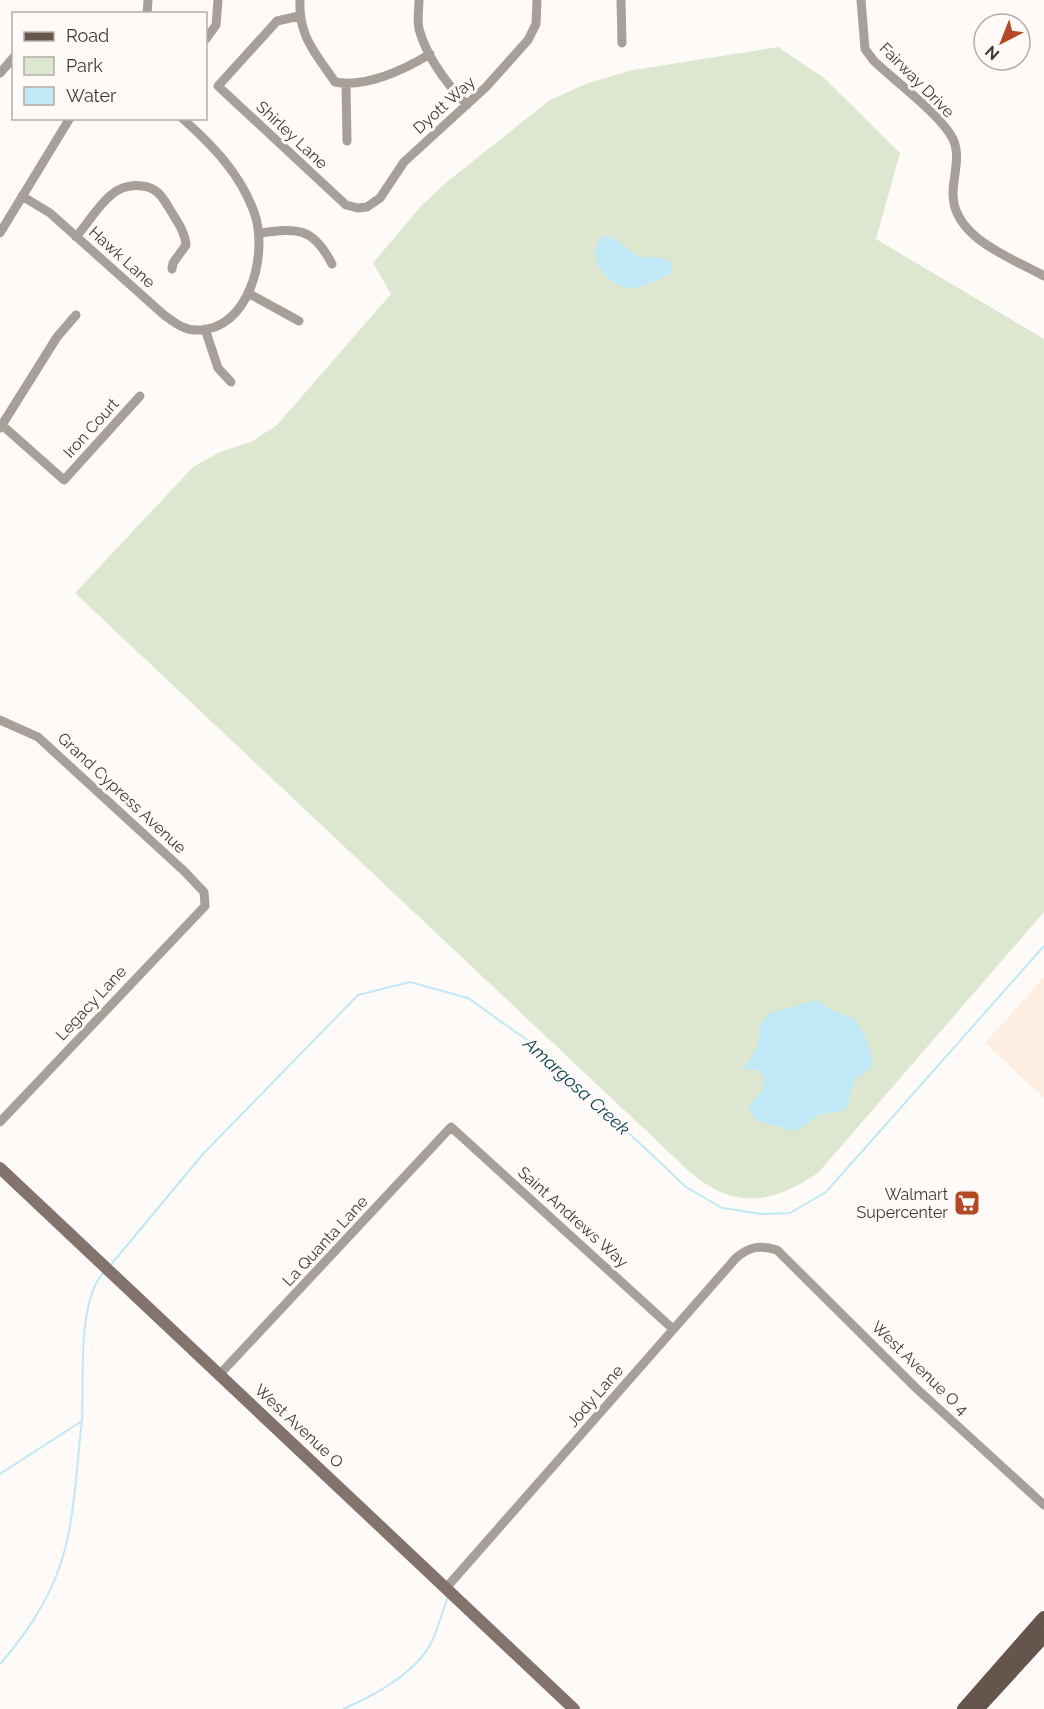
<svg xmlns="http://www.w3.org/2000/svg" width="1044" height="1709" font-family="Raleway,sans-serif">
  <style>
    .built { fill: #fdeee1 }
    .green { fill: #dde7d0 }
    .water { fill: #c0e8f7 }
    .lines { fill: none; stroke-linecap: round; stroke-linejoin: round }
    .stream { stroke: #c0e8f7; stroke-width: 2 }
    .minor { stroke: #a99f9a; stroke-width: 9 }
    .secondary { stroke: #82746c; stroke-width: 12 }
    .primary { stroke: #66554d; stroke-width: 14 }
    .labels { text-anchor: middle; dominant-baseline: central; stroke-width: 6; stroke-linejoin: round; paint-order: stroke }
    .street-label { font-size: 16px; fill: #403933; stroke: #fefaf7 }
    .poi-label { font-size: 16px; fill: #403933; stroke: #fefaf7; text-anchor: end }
    .water-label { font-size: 18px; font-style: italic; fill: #094352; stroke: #fefaf7 }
  </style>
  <rect width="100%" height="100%" fill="#fefaf7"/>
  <path class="built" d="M1044 977V1098L985 1043Z"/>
  <path class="green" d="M778 47 824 78 900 153 876 239 1044 339V912L818 1173C772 1203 737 1211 691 1173L75 593 193 467 220 452 251 442 277 425 391 294 373 263 422 205 448 181 550 100 588 83 633 70Z"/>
  <path class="water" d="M604 236C619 238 624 248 636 255 648 262 662 252 672 264L671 273C664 278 640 288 632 288 609 290 580 252 604 236Z
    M813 1001H819C834 1015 841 1011 853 1019 862 1025 874 1056 872 1067L854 1080 847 1108 838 1112 820 1114 798 1130H790L756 1120 748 1108 763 1089 764 1078 758 1070 743 1069 754 1053 759 1041 760 1026 768 1014Z"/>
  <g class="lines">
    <path class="stream" d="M109 1267 203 1154 358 995 410 982 468 998 541 1050 686 1187 722 1208 762 1214 790 1213 826 1192 1044 946
      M0 1474 82 1421C84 1383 77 1302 103 1273
      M0 1664C29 1631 54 1592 65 1549 75 1511 77 1461 82 1421
      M343 1709C372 1697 417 1672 431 1643 438 1629 442 1613 447 1599"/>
    <path class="minor" d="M300 0C298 36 316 54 335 82 365 88 404 70 430 54
      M419 0C419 9 417 20 419 29 427 58 447 84 467 105
      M621 0 622 43
      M861 0 865 49 874 61C895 81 941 115 953 139 961 156 953 176 953 194 953 238 1012 258 1044 276
      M147 14 148 0
      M299 16 277 21 218 86 346 205 358 208 367 207 380 198 404 162 486 87 528 40 536 24 537 0
      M206 39 216 25 218 0
      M0 73 14 57
      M346 84 347 141
      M22 196 50 213 164 315C174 322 183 330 196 330 250 332 269 252 254 212 240 173 212 145 182 118
      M0 233 70 118
      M260 233C298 228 313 227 332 264
      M76 237C95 216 109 181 142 186 156 187 162 196 169 208 176 220 185 231 186 245L173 263 172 269
      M248 293 299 321
      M205 329 218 368 231 382
      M2 425 64 480 140 396
      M0 428 57 337 76 315
      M0 720 38 737 184 871 204 892 205 906 0 1122
      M220 1374 451 1127 673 1329
      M446 1588 736 1258C750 1246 760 1245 777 1250L916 1388 1044 1505"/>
    <path class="secondary" d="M0 1168 574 1709"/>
    <path class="primary" d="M964 1709 1044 1618
      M977 1709 1044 1636"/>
  </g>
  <defs>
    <g id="supermarket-square" transform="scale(1.35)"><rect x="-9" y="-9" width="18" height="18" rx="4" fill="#b24b25" stroke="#fefaf7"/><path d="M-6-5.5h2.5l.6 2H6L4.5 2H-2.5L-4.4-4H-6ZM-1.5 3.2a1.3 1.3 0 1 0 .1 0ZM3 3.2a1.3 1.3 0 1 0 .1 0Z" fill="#fff"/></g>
  </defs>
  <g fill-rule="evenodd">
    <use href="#supermarket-square" x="967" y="1203"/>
  </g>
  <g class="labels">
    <g class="street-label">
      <text transform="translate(917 80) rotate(45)">Fairway Drive</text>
      <text transform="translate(444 105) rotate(-42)">Dyott Way</text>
      <text transform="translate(292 135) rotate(43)">Shirley Lane</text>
      <text transform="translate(122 257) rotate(42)">Hawk Lane</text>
      <text transform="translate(91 428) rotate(-48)">Iron Court</text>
      <text transform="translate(122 793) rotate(43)">Grand Cypress Avenue</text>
      <text transform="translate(91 1003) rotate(-47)">Legacy Lane</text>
      <text transform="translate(573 1217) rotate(42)">Saint Andrews Way</text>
      <text transform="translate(325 1241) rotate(-47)">La Quanta Lane</text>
      <text transform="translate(920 1368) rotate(44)">West Avenue O 4</text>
      <text transform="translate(595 1396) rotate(-49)">Jody Lane</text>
      <text transform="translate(299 1426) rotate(43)">West Avenue O</text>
    </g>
    <g class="poi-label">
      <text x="948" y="1194">Walmart<tspan x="948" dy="18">Supercenter</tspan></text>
    </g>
    <g class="water-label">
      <text transform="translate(577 1086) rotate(42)">Amargosa Creek</text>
    </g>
  </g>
  <rect x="12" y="12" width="195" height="108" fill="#fefaf7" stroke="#b2ada9" stroke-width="1.5"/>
  <rect x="24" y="32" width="30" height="9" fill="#66554d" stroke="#b2ada9" stroke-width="1.5"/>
  <text x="66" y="42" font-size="18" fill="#403933">Road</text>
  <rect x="24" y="57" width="30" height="18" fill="#dde7d0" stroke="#b2ada9" stroke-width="1.5"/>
  <text x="66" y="72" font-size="18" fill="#403933">Park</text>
  <rect x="24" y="87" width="30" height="18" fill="#c0e8f7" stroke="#b2ada9" stroke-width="1.5"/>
  <text x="66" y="102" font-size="18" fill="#403933">Water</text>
  <g transform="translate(1002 42) rotate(222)"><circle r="28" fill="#fefaf7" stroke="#b2ada9" stroke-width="1.5"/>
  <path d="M0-4.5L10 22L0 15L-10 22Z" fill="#b24b25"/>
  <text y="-9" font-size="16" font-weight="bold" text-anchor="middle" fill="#403933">N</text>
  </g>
</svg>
